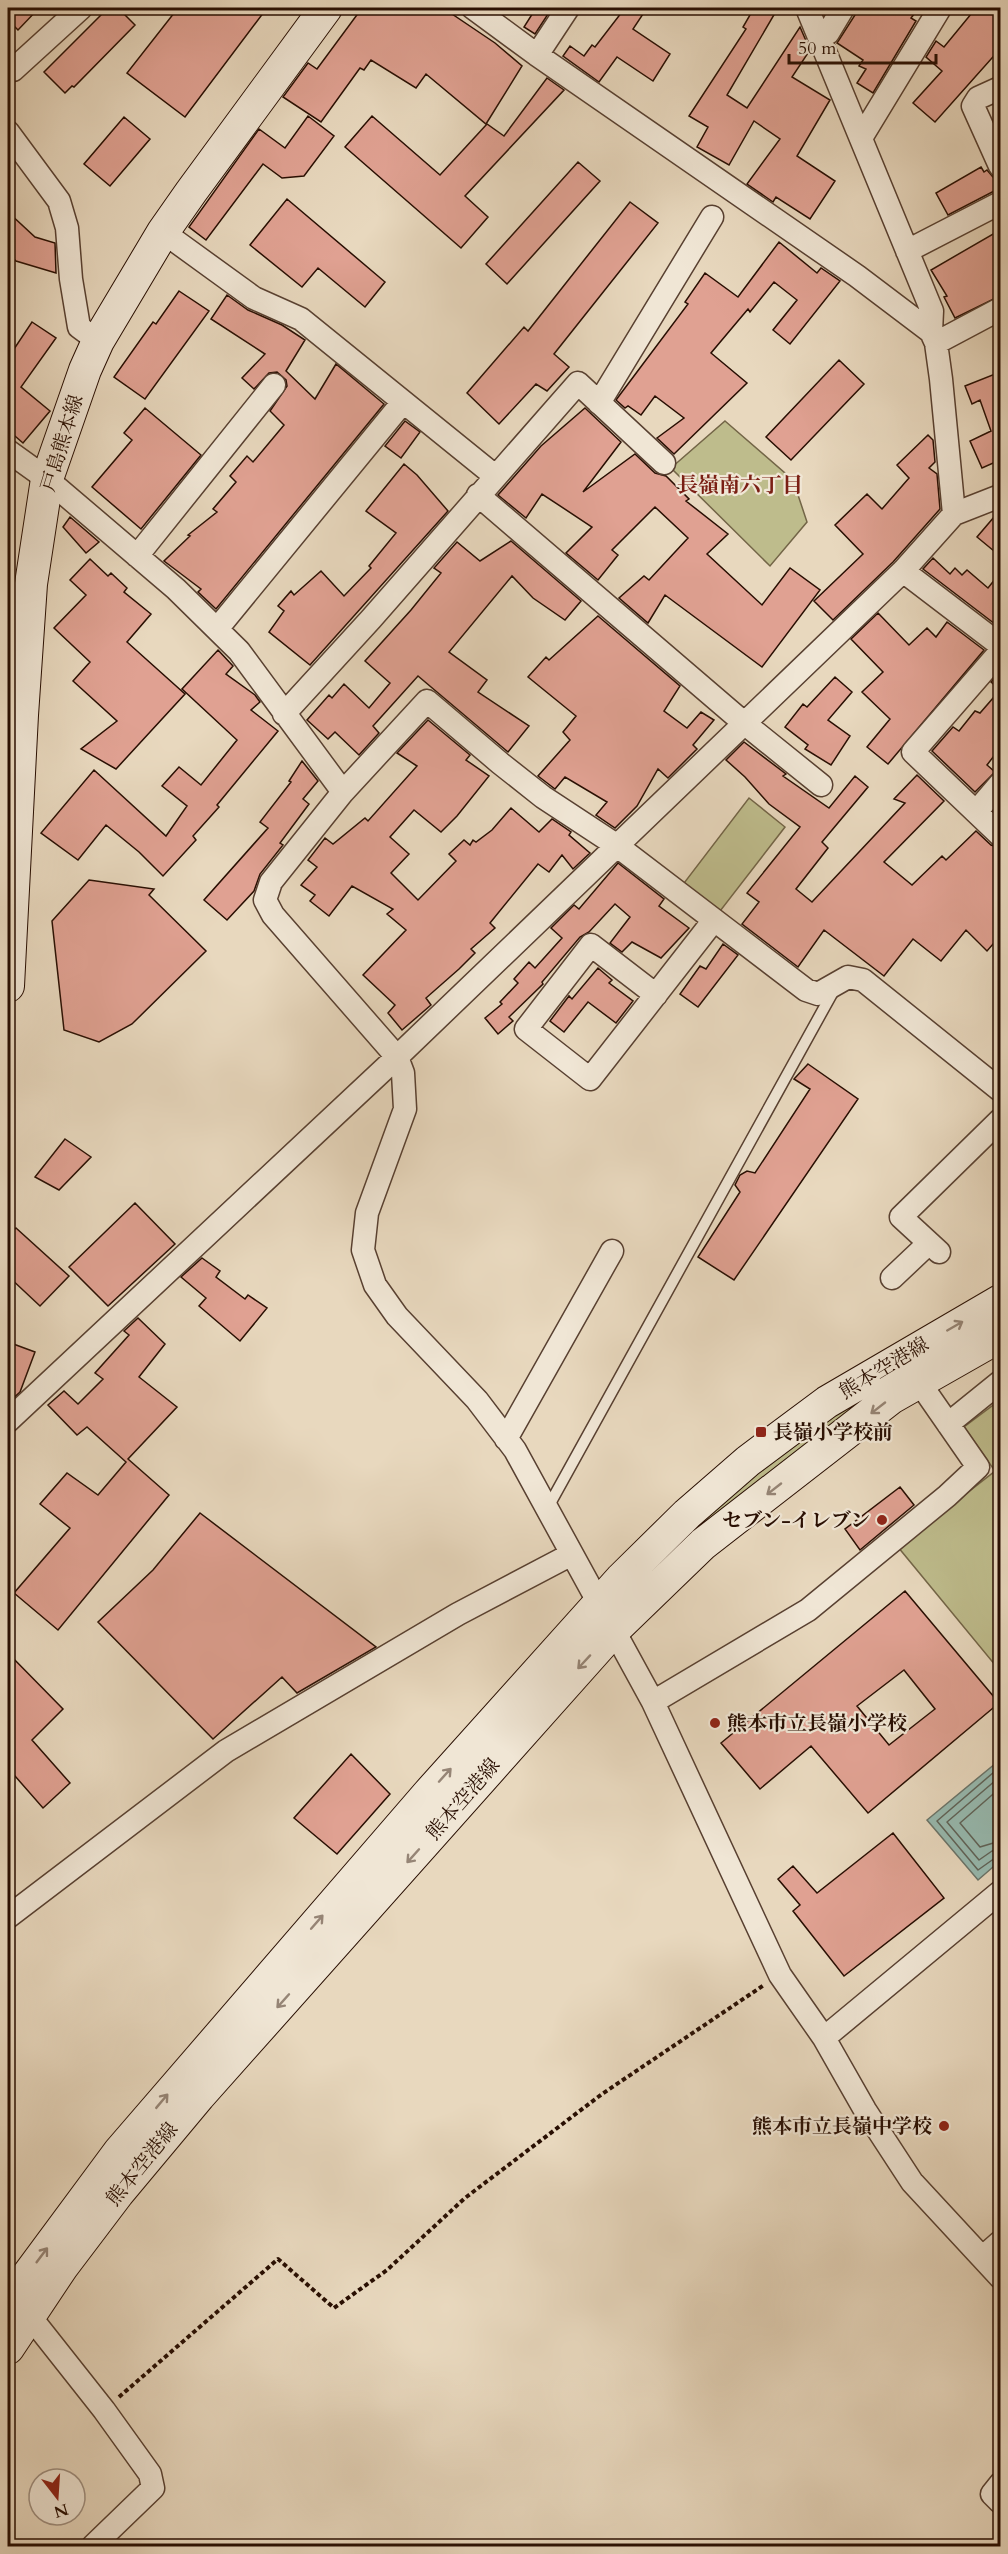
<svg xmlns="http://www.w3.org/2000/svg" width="1008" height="2554" font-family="Cardo,'Noto Serif JP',serif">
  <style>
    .green { fill: #bebc8c; stroke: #736547; stroke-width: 1.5 }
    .water { fill: #97bab0; stroke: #6b756a; stroke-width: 1.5 }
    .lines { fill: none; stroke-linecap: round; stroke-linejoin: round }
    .shore { stroke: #606459; stroke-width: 1.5 }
    .building { fill: #e0a192; stroke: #280e02; stroke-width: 1.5; fill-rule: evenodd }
    .service-casing { stroke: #584031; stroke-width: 13 }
    .minor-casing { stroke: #584031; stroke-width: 25 }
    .secondary-casing { stroke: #280e02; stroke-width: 34 }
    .path { stroke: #280e02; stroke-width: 4; stroke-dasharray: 4.5 3; stroke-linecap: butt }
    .service { stroke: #f0e6d5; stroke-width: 10 }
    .minor { stroke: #f0e6d5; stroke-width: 22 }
    .secondary { stroke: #f0e6d5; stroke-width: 32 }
    .oneway { stroke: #968576 }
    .poi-dot { fill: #8f2418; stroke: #f0e6d5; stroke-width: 2 }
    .labels { text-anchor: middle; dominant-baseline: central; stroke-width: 4.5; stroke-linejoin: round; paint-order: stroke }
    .street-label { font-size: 20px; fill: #280e02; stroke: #f0e6d5 }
    .poi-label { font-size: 20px; font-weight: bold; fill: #280e02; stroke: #f0e6d5; text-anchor: start }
    .neighbourhood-label { font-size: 21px; font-weight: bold; fill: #7a1f14; stroke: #f0e6d5 }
  </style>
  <rect width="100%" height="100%" fill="#e8d8be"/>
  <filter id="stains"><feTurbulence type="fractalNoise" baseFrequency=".00333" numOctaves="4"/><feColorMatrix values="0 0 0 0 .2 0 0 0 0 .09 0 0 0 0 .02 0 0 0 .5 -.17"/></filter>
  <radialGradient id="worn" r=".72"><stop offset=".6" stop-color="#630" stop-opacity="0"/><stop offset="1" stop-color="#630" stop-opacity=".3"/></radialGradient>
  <path class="green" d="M725 421 793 480 807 522 770 566 671 468Z
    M749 798 785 827 717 915 681 887Z
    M1000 1318V1324C881 1400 761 1474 652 1565L737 1488 857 1399Z
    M1000 1400V1671L898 1547 995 1471 964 1427Z"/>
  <path class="water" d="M996 1763 1000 1769V1861L978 1880 927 1820Z"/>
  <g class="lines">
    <path class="shore" d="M1000 1772H994L937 1821 978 1870 995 1858 1000 1857
      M1000 1779 996 1780 947 1822 979 1860 992 1851 1000 1850
      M1000 1788 960 1823 980 1847 1000 1841"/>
  </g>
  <path class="building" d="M8 8H39L18 30 8 20Z
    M108 8H118L135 25 74 87 72 86 65 93 44 72Z
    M178 8H267L185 117 127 73Z
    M362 8H443L495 43 522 66 486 124 426 74 416 88 371 60 364 70 360 68 321 122 283 97 308 63 317 69Z
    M536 8H552L535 34 524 27Z
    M625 8H647L633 29 670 54 653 81 617 57 599 82 563 56 570 46 584 56 592 45 595 47Z
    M754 8H778L727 95 747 108 800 27 810 50 792 77 830 100 797 156 835 181 810 219 776 197 773 202 747 184 780 139 754 121 729 165 697 147 708 127 689 116 746 29 743 27Z
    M856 8H919L911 18 916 21 873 93 857 83 866 69 859 66 863 60 837 43 855 15Z
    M976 8H1000V49L935 122 913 103 942 71 926 57 936 41 944 47Z
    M547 78 564 90 465 196 488 217 461 248 345 147 372 116 440 175 487 124 504 136Z
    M308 116 334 136 304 176 282 178 263 164 206 240 189 227 259 129 285 148Z
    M124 117 150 139 110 186 84 164Z
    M578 162 600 181 507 284 486 264Z
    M981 167 984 172 987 170 993 177 1000 179V188L948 215 936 193Z
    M287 199 385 282 365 307 318 268 302 287 250 245Z
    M630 202 658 223 554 354 569 367 547 391 536 384 499 424 467 393 524 327 528 331Z
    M8 212 35 237 55 243 56 273 16 261 8 253Z
    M1000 230V296L955 318 944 297 947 296 931 270Z
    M779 242 817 273 821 268 840 281 790 344 773 330 797 300 774 282 750 312 748 309 711 353 747 383 674 454 657 438 684 418 655 396 641 415 628 406 625 408 616 400 688 304 685 302 705 273 738 297Z
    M179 291 209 311 145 399 114 377 153 322 156 324Z
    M227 295 248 310 282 325 305 340 286 371 315 399 336 364 384 404 216 609 198 592 201 589 164 561 190 536 188 535 217 512 213 509 236 482 230 476 247 456 253 462 284 425 270 411 287 386 286 380 277 372 269 373 254 389 242 378 265 354 211 319Z
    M32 322 56 338 21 387 50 411 23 443 8 430V358Z
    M839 360 864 384 791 460 766 437Z
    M1000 372V460L982 468 970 441 991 431 980 400 972 404 965 386Z
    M145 408 201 455 141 529 92 487 132 440 124 433Z
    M585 408 621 442 583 492 635 454 655 473 666 476 689 499 686 501 728 534 707 554 762 605 790 568 820 590 762 667 665 595 648 623 619 598 644 576 649 580 688 538 655 507 612 550 618 555 598 580 566 553 592 527 542 494 526 518 498 495 541 446Z
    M405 421 420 432 401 458 385 446Z
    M928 435 933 440 935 462 929 468 937 474 940 509 893 562 833 620 814 601 863 554 835 525 867 494 882 509 909 478 897 465Z
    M404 464 417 475 448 511 310 665 269 632 284 611 278 606 291 591 294 595 321 571 344 596 371 568 369 566 396 533 366 511Z
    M1000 510V556L977 537Z
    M70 517 99 542 86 553 63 527Z
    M511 541 581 601 565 620 533 598 512 576 449 652 487 680 478 692 529 726 508 752 418 676 373 726 379 733 359 755 335 732 328 739 307 720 329 695 332 698 344 684 369 708 390 683 365 661 411 610 441 573 434 568 457 542 480 561Z
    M933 558 950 574 955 568 962 575 967 570 988 588 1000 573V618L995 624 923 569Z
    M90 559 108 576 111 573 127 588 124 592 151 614 127 642 185 694 116 769 81 749 117 721 73 681 90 662 54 628 86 595 70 580Z
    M878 613 909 645 927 628 936 637 947 622 984 650 888 764 867 747 890 719 862 692 883 672 851 639Z
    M598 616 680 686 664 711 687 728 701 712 714 720 693 745 697 749 668 778 658 769 637 806 615 828 596 815 607 802 565 777 555 789 538 776 570 740 563 732 576 716 528 677 546 657 549 660Z
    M218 650 233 666 226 674 255 695 260 702 251 710 278 731 217 805 219 807 193 836 196 840 163 876 139 852 106 825 78 860 41 833 94 770 166 836 187 806 162 786 179 767 201 785 237 740 182 689Z
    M1000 672V748L987 765 995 772 975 792 932 751 953 727 959 731 975 711 980 713 1000 690 991 682Z
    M835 677 852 692 828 720 850 736 831 765 805 749 808 745 785 727 803 704 807 707Z
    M428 720 470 755 466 760 489 776 457 816 441 832 414 810 390 837 409 854 391 873 418 900 456 861 449 854 464 840 470 845 473 840 476 842 492 830 511 808 539 832 552 819 571 832 569 835 590 853 573 869 562 855 549 872 538 864 490 923 495 928 471 949 475 953 459 969 426 998 431 1005 402 1030 388 1013 395 1005 363 975 406 930 387 914 393 909 352 886 329 916 310 901 315 895 301 885 317 867 308 860 325 838 333 844 365 818 368 821 417 766 397 753Z
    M744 742 786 774 783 776 829 808 855 776 868 787 822 842 828 848 796 889 812 902 905 803 894 799 917 775 944 801 884 862 912 885 942 856 946 860 976 831 991 845 1000 848V936L987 951 966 930 941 961 913 939 884 976 824 930 798 967 742 924 759 902 747 893 800 827 769 804 745 777 726 760Z
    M302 761 318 781 303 799 309 804 280 843 283 845 260 874 254 891 227 920 204 900 268 828 260 822 291 782 289 781Z
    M618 863 664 899 659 906 689 928 661 958 632 942 622 952 610 943 630 917 615 904 589 932 580 937 542 982 543 984 509 1017 513 1021 498 1034 485 1018 502 1004 500 1002 518 983 514 979 529 962 535 968 562 938 551 928 574 905 579 909Z
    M89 880 154 889 149 895 206 951 132 1024 99 1042 64 1030 52 921Z
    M723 944 738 955 698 1007 680 994 700 966 706 969Z
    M598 968 612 980 609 983 633 1001 616 1023 588 1002 564 1032 550 1021 569 996 572 999Z
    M808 1064 858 1099 734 1280 698 1257 740 1192 735 1185 740 1175 747 1171 755 1173 810 1089 794 1079Z
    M65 1139 91 1157 59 1190 35 1177Z
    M135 1203 175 1244 108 1306 69 1267Z
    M16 1228 69 1276 40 1306 8 1276V1235Z
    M202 1258 220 1271 216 1277 245 1299 248 1295 267 1308 240 1341 199 1306 206 1298 181 1277Z
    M138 1318 165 1344 139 1377 177 1407 128 1459 169 1495 58 1630 14 1593 70 1528 40 1504 67 1473 98 1495 126 1462 87 1427 77 1435 48 1405 64 1391 78 1404 103 1379 95 1373 129 1335 124 1331Z
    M8 1342 35 1352 20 1392 8 1403Z
    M900 1487 914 1505 860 1550 845 1529Z
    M200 1513 376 1647 297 1693 282 1677 213 1739 98 1622 153 1570Z
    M905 1591 999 1703 868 1813 811 1746 760 1789 721 1743ZM904 1670 935 1709 889 1745 857 1706Z
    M8 1653 63 1709 32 1740 70 1783 43 1808 8 1768Z
    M351 1754 390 1794 337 1854 294 1818Z
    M893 1833 944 1898 844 1976 793 1911 800 1905 778 1879 793 1866 817 1893Z"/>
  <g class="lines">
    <g class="service-casing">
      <path id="service" d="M547 1509 834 990"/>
    </g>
    <g class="minor-casing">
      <path id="minor" d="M473 8 537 55 857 276 931 332 936 343 941 379 954 514
        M807 8 932 311 931 332
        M820 38 828 33 843 8
        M537 55 568 8
        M8 70H13L81 8
        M1000 88 978 98 973 106 1000 166
        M8 132 59 201 67 228 71 279 79 327 98 341
        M861 138 940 8
        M163 232 254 298 301 319 495 476
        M907 251 1000 203
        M936 343 1000 309
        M599 403 712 217
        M8 451 47 479 176 589 239 651 343 792 271 882 265 900 273 915 397 1057 403 1073 405 1109 367 1213 363 1250 375 1285 397 1316 477 1400 515 1450 653 1702 780 1975 824 2038 865 2110 912 2182 1000 2277
        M478 495 744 723 821 785
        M137 556 274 385
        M903 571 1000 645
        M217 629 403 402
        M1000 652 913 752 1000 835
        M284 714 371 619 578 383 664 463
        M343 792 427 701 500 763 543 797 616 845 806 990 818 994 848 977 863 980 1000 1090
        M976 812 1000 784
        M656 995 591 945 526 1029 590 1079 714 920
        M939 1252 901 1217 1000 1120
        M892 1278 929 1243
        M8 1421 397 1057 903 571 954 514 1000 496
        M948 1424 1000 1382
        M506 1439 612 1251
        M653 1702 808 1610 947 1496 978 1467 919 1382
        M8 1917 226 1751 458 1614 572 1554
        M824 2038 1000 1892
        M983 2257 1000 2242
        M21 2305 104 2410 150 2474 153 2488 93 2546
        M1000 2484 992 2494 1000 2502"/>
    </g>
    <g class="secondary-casing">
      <path id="secondary" d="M8 986 22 715 31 584 47 479 85 370 98 341 163 232 191 192 326 8
        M8 2302 119 2152 428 1794 621 1579 687 1514 748 1461 827 1402 1000 1301
        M8 2348 62 2267 118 2193 199 2096 614 1630 703 1544 891 1398 1000 1336"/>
    </g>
    <path class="path" d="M119 2397 278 2259 334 2308 387 2270 465 2198 602 2094 764 1985"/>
    <use href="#service" class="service"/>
    <use href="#minor" class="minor"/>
    <use href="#secondary" class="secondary"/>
  </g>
  <defs><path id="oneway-shaft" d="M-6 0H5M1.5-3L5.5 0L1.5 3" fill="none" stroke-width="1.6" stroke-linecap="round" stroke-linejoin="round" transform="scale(1.5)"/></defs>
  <g class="oneway">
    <use href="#oneway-shaft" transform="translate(955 1326) rotate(-30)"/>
    <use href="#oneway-shaft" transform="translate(878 1408) rotate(142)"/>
    <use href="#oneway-shaft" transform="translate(774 1489) rotate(142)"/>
    <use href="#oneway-shaft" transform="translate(584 1662) rotate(133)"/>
    <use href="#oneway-shaft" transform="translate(445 1775) rotate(-48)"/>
    <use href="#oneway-shaft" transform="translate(413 1856) rotate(132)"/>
    <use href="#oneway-shaft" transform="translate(317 1922) rotate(-49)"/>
    <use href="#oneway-shaft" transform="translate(283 2001) rotate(132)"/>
    <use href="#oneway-shaft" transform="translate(162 2101) rotate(-50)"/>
    <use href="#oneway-shaft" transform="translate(42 2255) rotate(-53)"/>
  </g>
  <g class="poi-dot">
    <rect x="755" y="1426" width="12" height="12" rx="3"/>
    <circle cx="882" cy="1520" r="6"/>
    <circle cx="715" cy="1723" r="6"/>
    <circle cx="944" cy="2126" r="6"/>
  </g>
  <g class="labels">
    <g class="street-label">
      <text transform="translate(62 443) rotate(-73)">戸島熊本線</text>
      <text transform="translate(884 1368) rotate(-31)">熊本空港線</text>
      <text transform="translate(463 1799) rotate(-49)">熊本空港線</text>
      <text transform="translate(142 2164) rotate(-51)">熊本空港線</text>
    </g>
    <g class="poi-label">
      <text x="773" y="1432">長嶺小学校前</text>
      <text x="870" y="1520" text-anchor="end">セブン-イレブン</text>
      <text x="727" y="1723">熊本市立長嶺小学校</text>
      <text x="932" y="2126" text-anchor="end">熊本市立長嶺中学校</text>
    </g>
    <g class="neighbourhood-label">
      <text x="740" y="485">長嶺南六丁目</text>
    </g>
  </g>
  <rect width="1008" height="2554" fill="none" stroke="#e8d8be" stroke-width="30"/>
  <rect x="9" y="9" width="990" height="2536" fill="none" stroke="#280e02" stroke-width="3"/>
  <rect x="15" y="15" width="978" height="2524" fill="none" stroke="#280e02" stroke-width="1.5"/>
  <g transform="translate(57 2497) rotate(163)"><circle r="28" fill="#f0e6d5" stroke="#a09081" stroke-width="1.5"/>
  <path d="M0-4.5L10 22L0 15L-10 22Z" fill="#8f2418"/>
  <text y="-9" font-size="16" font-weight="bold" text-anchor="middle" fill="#280e02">N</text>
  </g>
  <path d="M789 54v9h147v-9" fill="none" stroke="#280e02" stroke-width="3"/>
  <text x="798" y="54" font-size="18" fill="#280e02" stroke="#f0e6d5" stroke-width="4.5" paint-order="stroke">50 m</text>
  <rect width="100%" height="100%" filter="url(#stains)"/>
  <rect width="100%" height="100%" fill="url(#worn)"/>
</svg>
